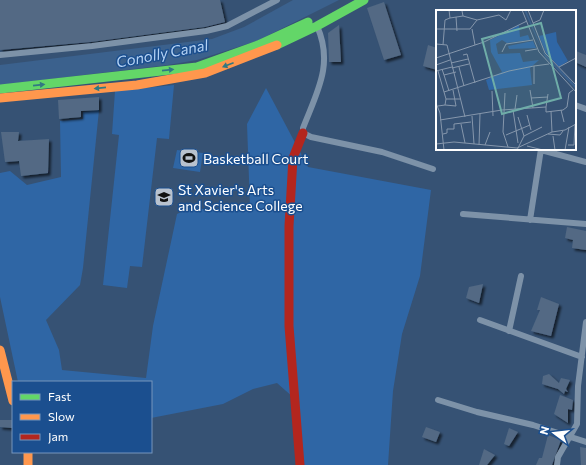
<svg xmlns="http://www.w3.org/2000/svg" width="586" height="465" font-family="Commissioner,sans-serif">
  <style>
    .green { fill: #2f66a5 }
    .water { fill: #3b618d }
    .building { fill: #526984; filter: url(#shadow) }
    .lines { fill: none; stroke-linecap: round; stroke-linejoin: round }
    .street { stroke: #7d92a8; stroke-width: 6 }
    .fast { stroke: #63d668; stroke-width: 9 }
    .slow { stroke: #ff974d; stroke-width: 9 }
    .jam { stroke: #b3261e; stroke-width: 9 }
    .oneway { fill: #317883 }
    .labels { text-anchor: middle; dominant-baseline: central; stroke-width: 3; stroke-linejoin: round; paint-order: stroke }
    .poi-label { font-size: 14px; fill: #fff; stroke: #1b4f8f; text-anchor: start }
    .water-label { font-size: 15px; font-style: italic; fill: #b5d3f5; stroke: #1b4f8f }
    .inset-road { fill: none; stroke: #8697ac; stroke-width: 1 }
    .view { fill: #6fada8; fill-opacity: 0.15; stroke: #6fada8; stroke-width: 2 }
    .inset-edge { fill: none; stroke: #fff; stroke-width: 2 }
  </style>
  <defs>
    <filter id="shadow"><feDropShadow dx="2.5" dy="2.5" stdDeviation="1" flood-color="#0009"/></filter>
  </defs>
  <rect width="100%" height="100%" fill="#365274"/>
  <path class="green" d="M174 85 169 139 157 138 142 267 130 266 127 288 103 285 119 135 112 134 115 91Z
    M266 88 308 167 431 190 420 276 402 334 393 391 388 465H300L294 398 277 383 253 389 223 404 151 418V382H18L0 297V173L10 171 27 185 61 177 60 121 83 119V112L99 110 83 268 80 285 46 320 59 350 62 370 146 378 153 326 177 214 191 207 220 212 250 207 247 124Z
    M177 150 203 153 200 172 173 168Z"/>
  <path class="water" d="M293 0H339L257 41 197 60 168 65 0 85V65L212 39 244 27Z"/>
  <path class="building" d="M0 0H220L225 22 205 27 91 42 0 50Z
    M384 2 401 55 384 60 367 8Z
    M339 25 341 62H329L328 33Z
    M428 45 437 48V70L423 66Z
    M576 51 586 55V67L575 62Z
    M99 97V110L81 111V117L59 119 58 100Z
    M1 132H19L18 141 49 139 48 173 21 176 19 161 5 162Z
    M567 227 586 231V250L572 248 573 240 565 238Z
    M483 284 479 303 466 298 469 287Z
    M541 297 559 304 551 336 531 331 540 310H537Z
    M549 374 559 383 561 378 570 380 566 389 568 392 565 391 564 394 558 389 542 384 543 376Z
    M560 395 573 400 572 410 568 409V423L554 414Z
    M0 420H13L12 428 0 427Z
    M426 427 440 432 436 442 422 437Z
    M509 428 518 432 509 446 504 444Z
    M548 435 561 440 552 465H536L539 458H542Z
    M580 447 586 448V465H581Z
    M484 449 495 455 487 465H479Z"/>
  <g class="lines">
    <path class="street" d="M317 26C334 64 317 92 303 128V133L311 137 382 152 433 169
      M0 55 92 46 206 31 227 26 277 0
      M575 105 586 109
      M541 150 586 162
      M463 214 586 224
      M530 220 541 149
      M480 320 582 357
      M509 331 521 276
      M438 400 477 412 533 425 586 442
      M557 465 558 457 577 424 578 386 586 322"/>
    <path class="fast" d="M277 45 317 26 364 0
      M0 89 197 67 258 45 308 22"/>
    <path class="slow" d="M0 98 137 85 205 73 277 45
      M0 350 13 401
      M28 452V465"/>
    <path class="jam" d="M300 465 289 326V226L293 158 303 133"/>
  </g>
  <defs><path id="oneway-solid" d="M-6-.8H1V-3.2L6.5 0L1 3.2V.8H-6Z"/></defs>
  <g class="oneway">
    <use href="#oneway-solid" transform="translate(228 65) rotate(159)"/>
    <use href="#oneway-solid" transform="translate(168 70) rotate(-6)"/>
    <use href="#oneway-solid" transform="translate(39 85) rotate(-6)"/>
    <use href="#oneway-solid" transform="translate(100 88) rotate(174)"/>
  </g>
  <defs>
    <g id="stadium-square" transform="scale(1)"><rect x="-9" y="-9" width="18" height="18" rx="4" fill="#b9c2ce" stroke="#1b4f8f"/><path d="M0-5a6.5 5 0 1 0 0 10a6.5 5 0 1 0 0-10ZM-3.5-1.8h7v3.6h-7Z" fill="#111"/></g>
    <g id="university-square" transform="scale(1)"><rect x="-9" y="-9" width="18" height="18" rx="4" fill="#b9c2ce" stroke="#1b4f8f"/><path d="M0-5L7-2L0 1L-7-2ZM-4 1L0 2.5L4 1V4Q0 6-4 4Z" fill="#111"/></g>
  </defs>
  <g fill-rule="evenodd">
    <use href="#stadium-square" x="189" y="158"/>
    <use href="#university-square" x="164" y="197"/>
  </g>
  <g class="labels">
    <g class="poi-label">
      <text x="203" y="158">Basketball Court</text>
      <text x="178" y="189">St Xavier's Arts<tspan x="178" dy="16">and Science College</tspan></text>
    </g>
    <g class="water-label">
      <text transform="translate(162 53) rotate(-11)">Conolly Canal</text>
    </g>
  </g>
  <g transform="translate(436 10)">
    <rect width="140" height="140" fill="#365274"/>
    <path d="M83 15 84 27 92 25 94 30 71 33 66 30 60 34 62 44 84 43 87 52 103 50 94 58 96 75 53 80 50 70 66 62 55 42 54 30ZM120 22 121 32 132 51 123 57 110 43 103 26ZM97 31 100 38 73 39 72 36Z" fill="#2f66a5"/>
    <path d="M88 0H90L107 42 140 76V79L109 47Z" fill="#3b618d"/>
    <path class="inset-road" d="M13 0 14 8 27 6 26 1M86 0 103 42 140 82M92 0 109 43 140 75M27 6 41 10M20 7 21 21M97 13 104 10 108 0M0 19H34L41 10 63 5 70 10 75 0M36 19 39 35M0 34 11 35 29 107M7 35 9 10 14 8M89 41 101 39M66 42 70 34 97 30M27 45 31 44 39 73M0 48 48 32 91 11M15 53 32 49M0 55 14 50M23 57 28 76M123 57 140 48M16 58 33 54M6 59 8 65 20 62M0 61 16 57M2 61 8 82M8 65 13 81M98 74V56L113 54M94 80 97 98M56 81 57 106M69 83 67 122 72 137M95 88 112 87M24 89H10L8 82 73 61 98 56M0 93 4 103 8 140M9 95 20 96 17 80M2 96 9 95 10 89M110 97 112 84M79 99 81 85M77 100 82 133M125 100 128 112M115 101 116 122M91 105 95 120M36 106 38 134M82 107 88 126M4 110 66 100 110 97V102L127 100 131 97 133 83 137 80M25 114 29 133M7 124 11 123V119H18V114L35 112M112 124 124 125 127 121M70 125 94 115M117 126 119 140M0 134 18 132 81 138 116 122 129 120 140 114M43 135 44 104M49 135 54 122M132 135H138L139 114M91 136 107 140M81 140 88 126 106 117M129 140 133 117"/>
    <path class="view" d="M105 13 125 88 66 104 46 29Z"/>
    <rect width="140" height="140" class="inset-edge"/>
  </g>
  <rect x="12" y="381" width="140" height="72" fill="#1b4f8f" stroke="#7695bc"/>
  <rect x="20" y="394" width="20" height="6" fill="#63d668" stroke="#7695bc"/>
  <text x="48" y="401" font-size="12" fill="#ffffff">Fast</text>
  <rect x="20" y="414" width="20" height="6" fill="#ff974d" stroke="#7695bc"/>
  <text x="48" y="421" font-size="12" fill="#ffffff">Slow</text>
  <rect x="20" y="434" width="20" height="6" fill="#b3261e" stroke="#7695bc"/>
  <text x="48" y="441" font-size="12" fill="#ffffff">Jam</text>
  <g transform="translate(554 433) rotate(285)" stroke="#1b4f8f" stroke-width="3" paint-order="stroke">
  <path d="M0-3L7 15L0 10L-7 15Z" fill="#ffffff"/>
  <text y="-6" font-size="11" font-weight="bold" text-anchor="middle" fill="#ffffff">N</text>
  </g>
</svg>
